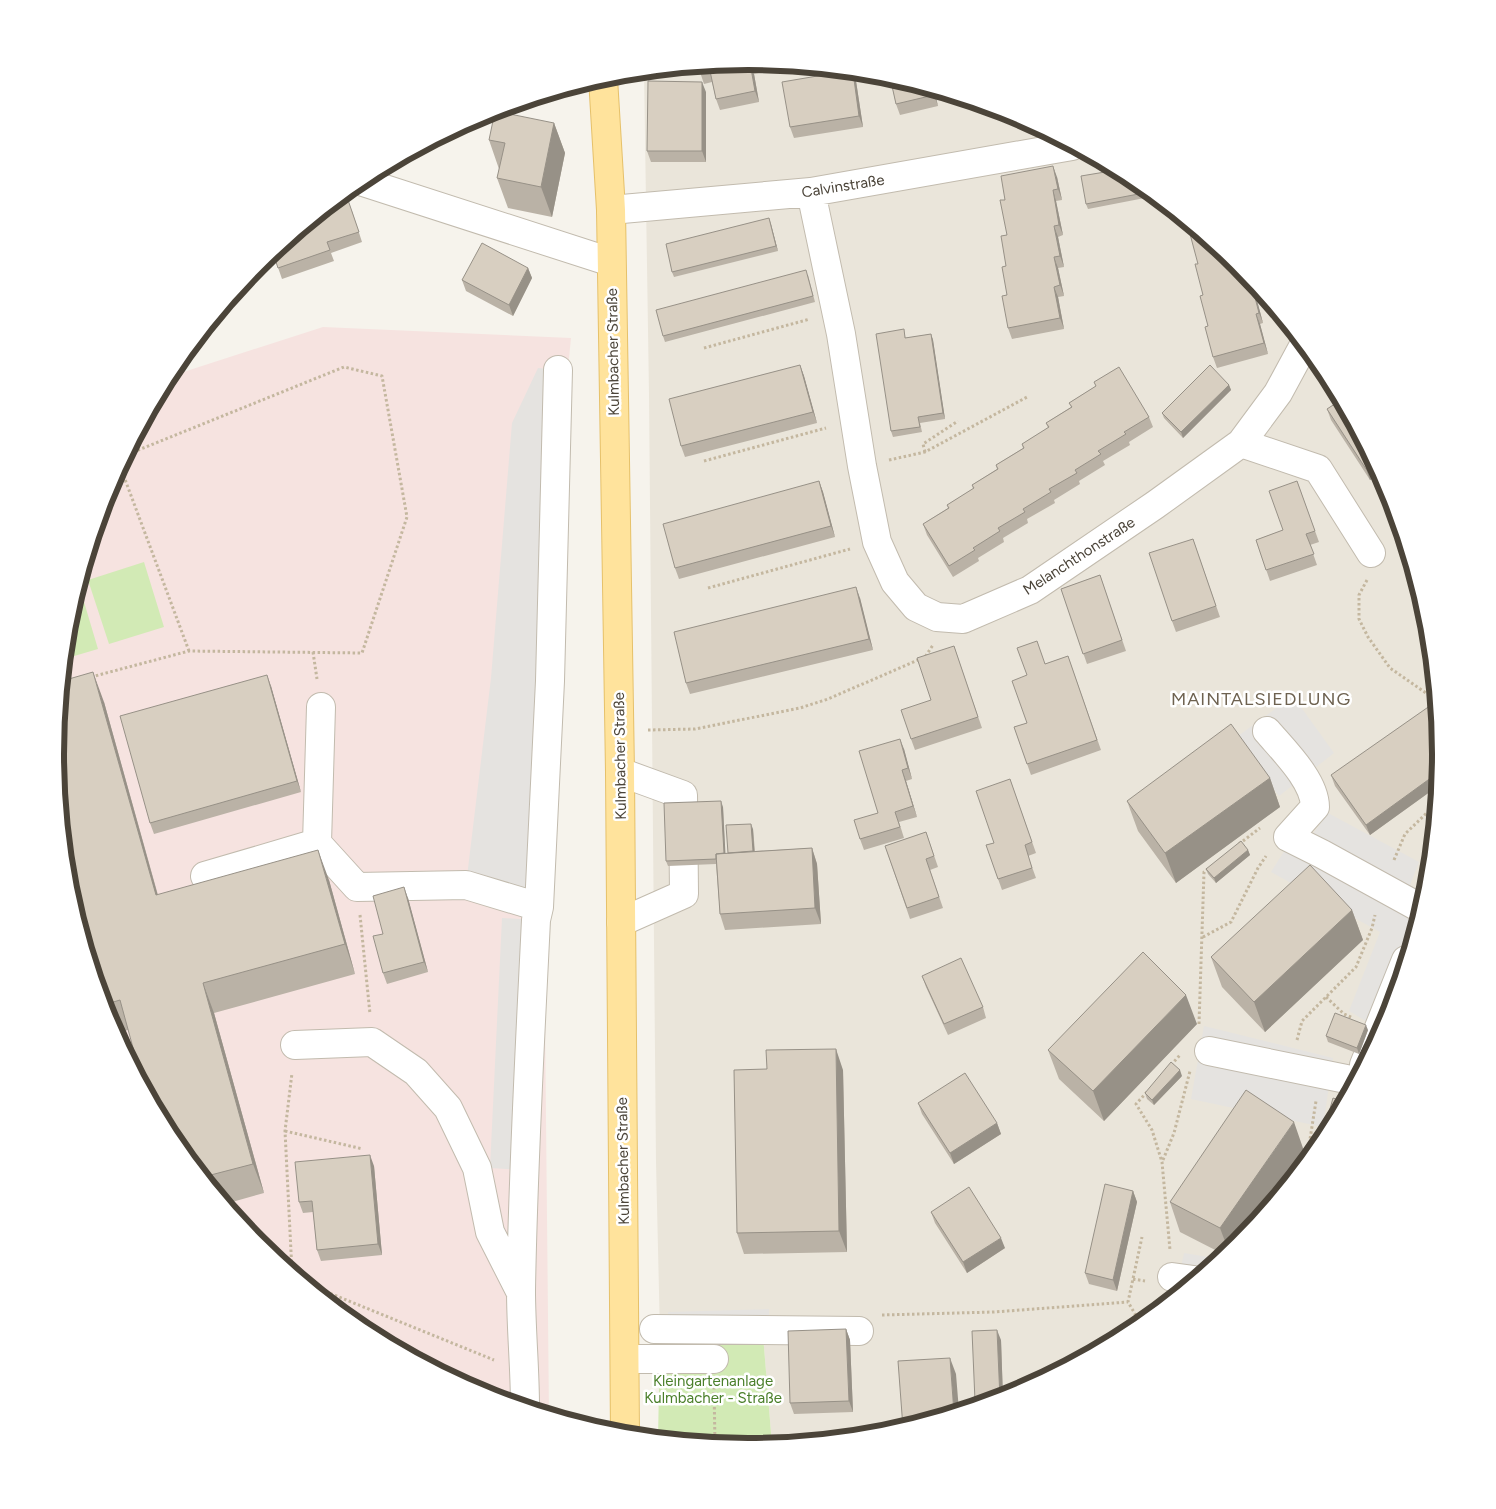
<svg xmlns="http://www.w3.org/2000/svg" width="1496" height="1509" font-family="Figtree,sans-serif">
  <style>
    .residential { fill: #eae5da }
    .medical { fill: #f6e3e0 }
    .green { fill: #d2eab5 }
    .parking { fill: #e5e3e0 }
    .lines { fill: none; stroke-linecap: round; stroke-linejoin: round }
    .minor-casing { stroke: #c2bbae; stroke-width: 30 }
    .major-casing { stroke: #e6c16a; stroke-width: 30 }
    .path { stroke: #c4b79f; stroke-width: 3; stroke-dasharray: 2.5 2.5; stroke-linecap: butt }
    .minor { stroke: #fff; stroke-width: 28 }
    .major { stroke: #ffe39c; stroke-width: 28 }
    .wall { fill: #bab2a6 }
    .shaded-wall { fill: #979187 }
    .building { fill: #d8cfc1; stroke: #979187 }
    .labels { text-anchor: middle; dominant-baseline: central; stroke-width: 5; stroke-linejoin: round; paint-order: stroke }
    .street-label { font-size: 15px; fill: #4b4439; stroke: #fff }
    .park-label { font-size: 15px; fill: #4a7f2a; stroke: #fff }
    .quarter-label { font-size: 18px; letter-spacing: 1px; fill: #6e6250; stroke: #fff }
    .rim { fill: none; stroke: #4b4439; stroke-width: 6 }
  </style>
  <rect width="100%" height="100%" fill="#f6f3ec"/>
  <path class="residential" d="M748 62 883 75 1013 114 1133 178 1238 265 1324 370 1388 490 1428 620 1441 755 1428 890 1388 1020 1324 1140 1238 1245 1133 1331 1013 1395 883 1434 772 1445 763 1335H660L656 1162 649 394 644 72Z"/>
  <path class="medical" d="M323 327 571 338 559 458 544 920 549 1415 483 1395 363 1331 258 1244 172 1139 108 1019 68 889 55 754 68 619 108 489 168 377Z"/>
  <path class="green" d="M144 562 164 627 109 644 88 580Z
    M79 585 98 649 64 659 68 619Z
    M660 1335H763L772 1445 748 1447 658 1439Z"/>
  <path class="parking" d="M538 368 558 370 539 907 466 885 491 678 512 423Z
    M1293 696 1334 753 1279 796 1234 739Z
    M1328 813 1419 862 1410 885 1423 895 1369 1023 1349 1011 1380 932 1271 872 1290 842 1305 845Z
    M502 918 536 920 524 1170 490 1168Z
    M1204 1026 1333 1058 1323 1127 1191 1099Z
    M1184 1253 1220 1259 1175 1296Z
    M769 1309V1323L668 1325V1312Z"/>
  <g class="lines">
    <g class="minor-casing">
      <path id="minor" d="M360 181 611 262
        M811 192 841 334 862 466 877 542 895 582 916 607 937 617 963 619 1030 590 1155 505 1241 443 1278 393 1304 345
        M611 210 811 192 1072 146
        M1241 443 1318 469 1371 553
        M1267 731C1284 751 1315 781 1315 807L1288 837 1322 854 1422 909
        M620 772 683 795 684 894 621 922
        M317 843 321 707
        M205 876 317 843 357 887 466 885 539 907
        M295 1045 372 1042 416 1072 448 1108 477 1168 490 1232 520 1291
        M1209 1051 1356 1081
        M1364 1065 1406 960
        M1172 1277 1194 1280
        M654 1329 859 1331
        M625 1359H714
        M525 1407C525 1368 521 1329 521 1290 523 1167 530 1043 536 920L539 907 550 681 558 370"/>
    </g>
    <g class="major-casing">
      <path id="major" d="M603 78 611 210 620 772 625 1435"/>
    </g>
    <path class="path" d="M704 348 810 319
      M925 452 923 444 958 421
      M889 460 925 452 1029 396
      M704 461 826 428
      M120 466 189 651
      M1367 580 1359 595V619L1368 637 1390 668 1436 700
      M708 588 850 549
      M313 652 317 679
      M91 677 189 651 362 653 407 517 382 376 344 367 126 455
      M648 730 695 729 800 708 828 699 925 657 933 645
      M1239 844 1260 828
      M1394 860 1405 834 1436 804
      M360 915 370 1014
      M1203 937 1231 922 1258 868 1266 856
      M1326 997 1344 1014 1353 1018
      M1199 1024 1204 872 1209 868
      M1297 1040 1302 1021 1356 967 1372 928 1375 915
      M1171 1065 1180 1055
      M1147 1092 1136 1104 1152 1130 1162 1162 1170 1250
      M285 1131 363 1149
      M1163 1160 1174 1133 1190 1071
      M1295 1175 1308 1152 1316 1101
      M292 1272 285 1131 292 1073
      M1133 1279 1145 1281
      M307 1284 494 1360
      M882 1315 994 1312 1128 1302
      M1141 1324 1128 1302 1142 1237
      M714 1387 715 1444"/>
    <use href="#minor" class="minor"/>
    <use href="#major" class="major"/>
  </g>
  <path class="wall" d="M748 62 796 66 754 74 759 102 720 110 716 99 712 82 704 84 698 66Z
    M890 77 934 90 938 106 900 115 896 104Z
    M856 81 863 127 794 138 790 127Z
    M706 92V162H651L647 151Z
    M554 123 565 153 552 217 508 208 497 178 499 169 489 140Z
    M1057 177 1062 200 1056 201 1063 235 1058 237 1064 267 1058 268 1064 296 1058 297 1064 329 1012 339 1008 328 1006 266 1007 235 1005 200Z
    M1133 178 1155 196 1088 209 1086 204Z
    M352 211 362 242 331 253 334 261 282 279 273 253 286 249Z
    M769 218 778 251 674 277 672 272Z
    M1194 233 1238 265 1258 289 1259 292 1255 293 1263 323 1260 324 1268 354 1217 368 1213 357 1198 264Z
    M528 268 532 278 513 316 466 291 462 280Z
    M808 275 815 302 665 342 663 336Z
    M931 334 933 340 945 419 920 423 922 432 893 437 891 431 906 335V338Z
    M800 365 804 376 817 423 685 457 681 446Z
    M1094 382 1149 417 1153 427 1129 442 1130 445 1103 461 1105 465 1079 481 1080 484 1054 500 1055 503 1027 519 1028 523 1003 538 1004 542 978 558 979 561 953 577 927 535 923 524 948 508 947 505 973 489 972 485 997 469 996 465 1023 448 1022 444 1048 428 1046 423 1071 407 1069 403 1096 386Z
    M1229 385 1231 390 1183 438 1164 418 1162 413Z
    M1341 400 1380 474 1370 480 1331 420 1327 409Z
    M819 481 823 492 835 537 679 579 675 568Z
    M1297 481 1319 542 1310 545 1317 565 1270 581 1256 540 1283 530Z
    M1193 539 1220 617 1176 632 1172 621Z
    M1100 575 1126 651 1087 664 1061 589Z
    M860 598 873 650 690 694 686 683Z
    M954 646 982 728 915 750 911 739 931 700Z
    M1068 656 1101 750 1031 775 1014 727 1027 723V675L1045 664Z
    M271 686 301 792 154 834 150 823Z
    M104 702 158 895 329 880 355 974 214 1013 264 1193 225 1204 172 1139 128 1030 115 1034 108 1019 72 901 81 898Z
    M904 749 912 779 906 781 917 817 899 822 904 838 864 850 860 839 878 813Z
    M1441 755 1438 786 1370 835 1335 786 1331 775Z
    M1270 778 1280 807 1176 883 1138 831 1127 801Z
    M1010 779 1036 853 1028 856 1036 878 1002 890 986 845 994 843Z
    M723 807 725 853H728L753 829 755 851 812 848 817 864 821 924 725 930 720 914 716 864 668 866 666 861Z
    M926 832 938 867 930 870 943 908 910 919 885 846Z
    M1248 850 1250 855 1216 883 1208 874 1206 869Z
    M1431 858 1428 890 1427 892 1420 887 1418 882Z
    M408 898 428 972 387 984 383 973V934Z
    M1352 910 1363 940 1265 1032 1222 987 1211 957Z
    M922 976 983 1007 986 1018 948 1035 926 987Z
    M1197 1024 1104 1121 1059 1079 1048 1050Z
    M1368 1030 1359 1054 1328 1042 1326 1036Z
    M767 1069 843 1070 847 1252 744 1254 737 1233Z
    M1182 1076 1154 1105 1147 1099 1145 1093Z
    M1344 1102 1330 1129H1328L1326 1123Z
    M918 1103 997 1123 1001 1134 954 1164 922 1114Z
    M1304 1151 1238 1245 1225 1255 1180 1232 1170 1202Z
    M374 1166 382 1255 321 1261 317 1250 313 1212 303 1213 299 1202Z
    M1133 1191 1137 1202 1117 1291 1089 1284 1085 1273Z
    M931 1212 1005 1248 967 1273 935 1223Z
    M846 1329 850 1340 853 1412 794 1414 790 1403Z
    M1001 1340 1003 1398 977 1406 975 1401Z"/>
  <path class="shaded-wall" d="M750 63 754 74 759 102 755 91Z
    M853 72 856 81 863 127 859 116Z
    M702 82 706 92V162L702 151Z
    M933 90H934L938 106 934 95Z
    M554 123 565 153 552 217 541 187Z
    M1053 166 1057 177 1062 200 1058 189Z
    M1053 190 1056 201 1063 235 1059 225Z
    M769 218 771 224 778 251 776 246Z
    M1054 226 1058 237 1064 267 1060 256Z
    M1054 257 1058 268 1064 296 1060 285Z
    M528 268 532 278 513 316 509 305Z
    M1251 282 1255 293 1263 323 1259 313Z
    M1054 287 1058 297 1064 329 1060 318Z
    M1256 314 1260 324 1268 354 1264 343Z
    M931 334 933 340 945 419 943 413Z
    M800 365 804 376 817 423 813 412Z
    M1229 385 1231 390 1183 438 1181 432Z
    M1375 464 1380 474 1370 480 1366 469Z
    M819 481 823 492 835 537 831 526Z
    M856 587 860 598 873 650 869 639Z
    M93 672 104 702 166 925 156 895Z
    M267 675 271 686 301 792 297 781Z
    M900 739 904 749 912 779 908 768Z
    M902 770 906 781 917 817 913 806Z
    M1439 772 1438 786 1370 835 1366 825Z
    M1270 778 1280 807 1176 883 1165 853Z
    M721 801 723 807 726 864 724 858Z
    M751 824 753 829 755 862 753 856Z
    M812 848 817 864 821 924 815 908Z
    M318 850 329 880 355 974 345 944Z
    M1248 850 1250 855 1216 883 1214 878Z
    M404 887 408 898 428 972 424 962Z
    M1352 910 1363 940 1265 1032 1254 1002Z
    M203 983 214 1013 264 1193 253 1164Z
    M1186 995 1197 1024 1104 1121 1093 1091Z
    M1366 1025 1368 1030 1359 1054 1357 1048Z
    M836 1049 843 1070 847 1252 839 1231Z
    M1180 1070 1182 1076 1154 1105 1152 1100Z
    M1294 1122 1304 1151 1253 1227 1238 1245 1229 1252 1220 1228Z
    M997 1123 1001 1134 954 1164 950 1153Z
    M370 1155 374 1166 382 1255 378 1244Z
    M1133 1191 1137 1202 1117 1291 1113 1280Z
    M1001 1238 1005 1248 967 1273 963 1262Z
    M846 1329 850 1340 853 1412 849 1401Z
    M997 1330 1001 1340 1003 1398 1000 1399Z
    M950 1358 956 1374 959 1411 954 1413Z"/>
  <path class="building" d="M750 63 755 91 716 99 710 71Z
    M847 71 853 72 859 116 790 127 782 82Z
    M890 77 933 90 934 95 896 104Z
    M648 81 702 82V151H647Z
    M495 111 554 123 541 187 497 178 505 143 489 140Z
    M1053 166 1058 189 1053 190 1059 225 1054 226 1060 256 1054 257 1060 285 1054 287 1060 318 1008 328 1002 296 1007 295 1002 267 1006 266 1001 236 1007 235 1000 200H1005L1001 176Z
    M1117 170 1133 178 1149 192 1086 204 1081 176Z
    M348 200 359 232 327 242 330 250 278 268 273 253 286 249 284 243 301 229 318 223 316 217 328 207Z
    M769 218 776 246 672 272 666 244Z
    M1192 227 1238 265 1252 282H1251L1259 313 1256 314 1264 343 1213 357 1205 327 1208 326 1200 296 1203 295 1195 264H1198L1190 234 1194 233Z
    M482 243 528 268 509 305 462 280Z
    M806 270 813 296 663 336 656 310Z
    M904 329 905 338 931 334 943 413 918 417 920 427 891 431 876 334Z
    M800 365 813 412 681 446 669 399Z
    M1210 365 1229 385 1181 432 1162 413Z
    M1119 367 1149 417 1124 432 1126 434 1098 451 1101 454 1075 470 1077 473 1049 489 1051 492 1023 509 1025 512 998 528 1000 531 973 548 975 550 949 566 923 524 949 508 947 505 974 488 972 485 998 469 996 465 1024 448 1022 444 1049 427 1046 423 1072 407 1069 403 1096 386 1094 382Z
    M1341 400 1375 464 1366 469 1327 409Z
    M819 481 831 526 675 568 663 524Z
    M1297 481 1315 531 1306 534 1314 554 1266 570 1256 540 1283 530 1269 491Z
    M1193 539 1216 606 1172 621 1149 553Z
    M1100 575 1122 640 1083 654 1061 589Z
    M856 587 869 639 686 683 674 632Z
    M1037 641 1045 664 1068 656 1097 740 1027 764 1014 727 1027 723 1012 681 1027 675 1017 648Z
    M954 646 978 717 911 739 901 710 931 700 917 658Z
    M93 672 156 895 318 850 345 944 203 983 253 1164 203 1177 172 1139 144 1088 120 1000 103 1005 72 901 81 898 63 831 55 754 62 681Z
    M267 675 297 781 150 823 120 716Z
    M1434 703 1436 706 1441 755 1439 772 1366 825 1331 775Z
    M1231 724 1270 778 1165 853 1127 801Z
    M900 739 908 768 902 770 913 806 895 812 900 827 860 839 854 820 878 813 859 751Z
    M1010 779 1032 842 1025 845 1032 868 998 879 986 845 994 843 976 791Z
    M721 801 724 853 716 854V859L666 861 664 803Z
    M751 824 753 851 728 853 726 825Z
    M926 832 934 856 926 859 939 897 907 908 885 846Z
    M1241 841 1248 850 1214 878 1206 869Z
    M812 848 815 908 720 914 716 854Z
    M1431 858 1428 888 1418 882Z
    M1310 865 1352 910 1254 1002 1211 957Z
    M404 887 424 962 383 973 373 936 383 934 373 896Z
    M1143 952 1186 995 1093 1091 1048 1050Z
    M961 958 983 1007 944 1024 922 976Z
    M1335 1013 1366 1025 1357 1048 1326 1036Z
    M836 1049 839 1231 737 1233 734 1070 767 1069 766 1050Z
    M1171 1062 1180 1070 1152 1100 1145 1093Z
    M965 1073 997 1123 950 1153 918 1103Z
    M1246 1090 1294 1122 1220 1228 1170 1202Z
    M1333 1098 1344 1102 1332 1125 1326 1123Z
    M370 1155 378 1244 317 1250 312 1201 299 1202 295 1162Z
    M1105 1184 1133 1191 1113 1280 1085 1273Z
    M969 1187 1001 1238 963 1262 931 1212Z
    M846 1329 849 1401 790 1403 788 1331Z
    M997 1330 1000 1399 997 1400 975 1401 972 1331Z
    M950 1358 954 1413 903 1428 898 1361Z"/>
  <g class="labels">
    <g class="street-label">
      <text transform="translate(843 186) rotate(-9)">Calvinstraße</text>
      <text transform="translate(613 352) rotate(-91)">Kulmbacher Straße</text>
      <text transform="translate(1079 556) rotate(-33)">Melanchthonstraße</text>
      <text transform="translate(620 756) rotate(-91)">Kulmbacher Straße</text>
      <text transform="translate(623 1161) rotate(-91)">Kulmbacher Straße</text>
    </g>
    <g class="park-label">
      <text x="713" y="1381">Kleingartenanlage<tspan x="713" dy="17">Kulmbacher - Straße</tspan></text>
    </g>
    <g class="quarter-label">
      <text x="1261" y="699">MAINTALSIEDLUNG</text>
    </g>
  </g>
  <path d="M0 0H1496V1509H0ZM64 754a684 684 0 1 1 1368 0a684 684 0 1 1-1368 0Z" fill="#fff" fill-rule="evenodd"/>
  <path class="rim" d="M64 754a684 684 0 1 1 1368 0a684 684 0 1 1-1368 0Z"/>
</svg>
